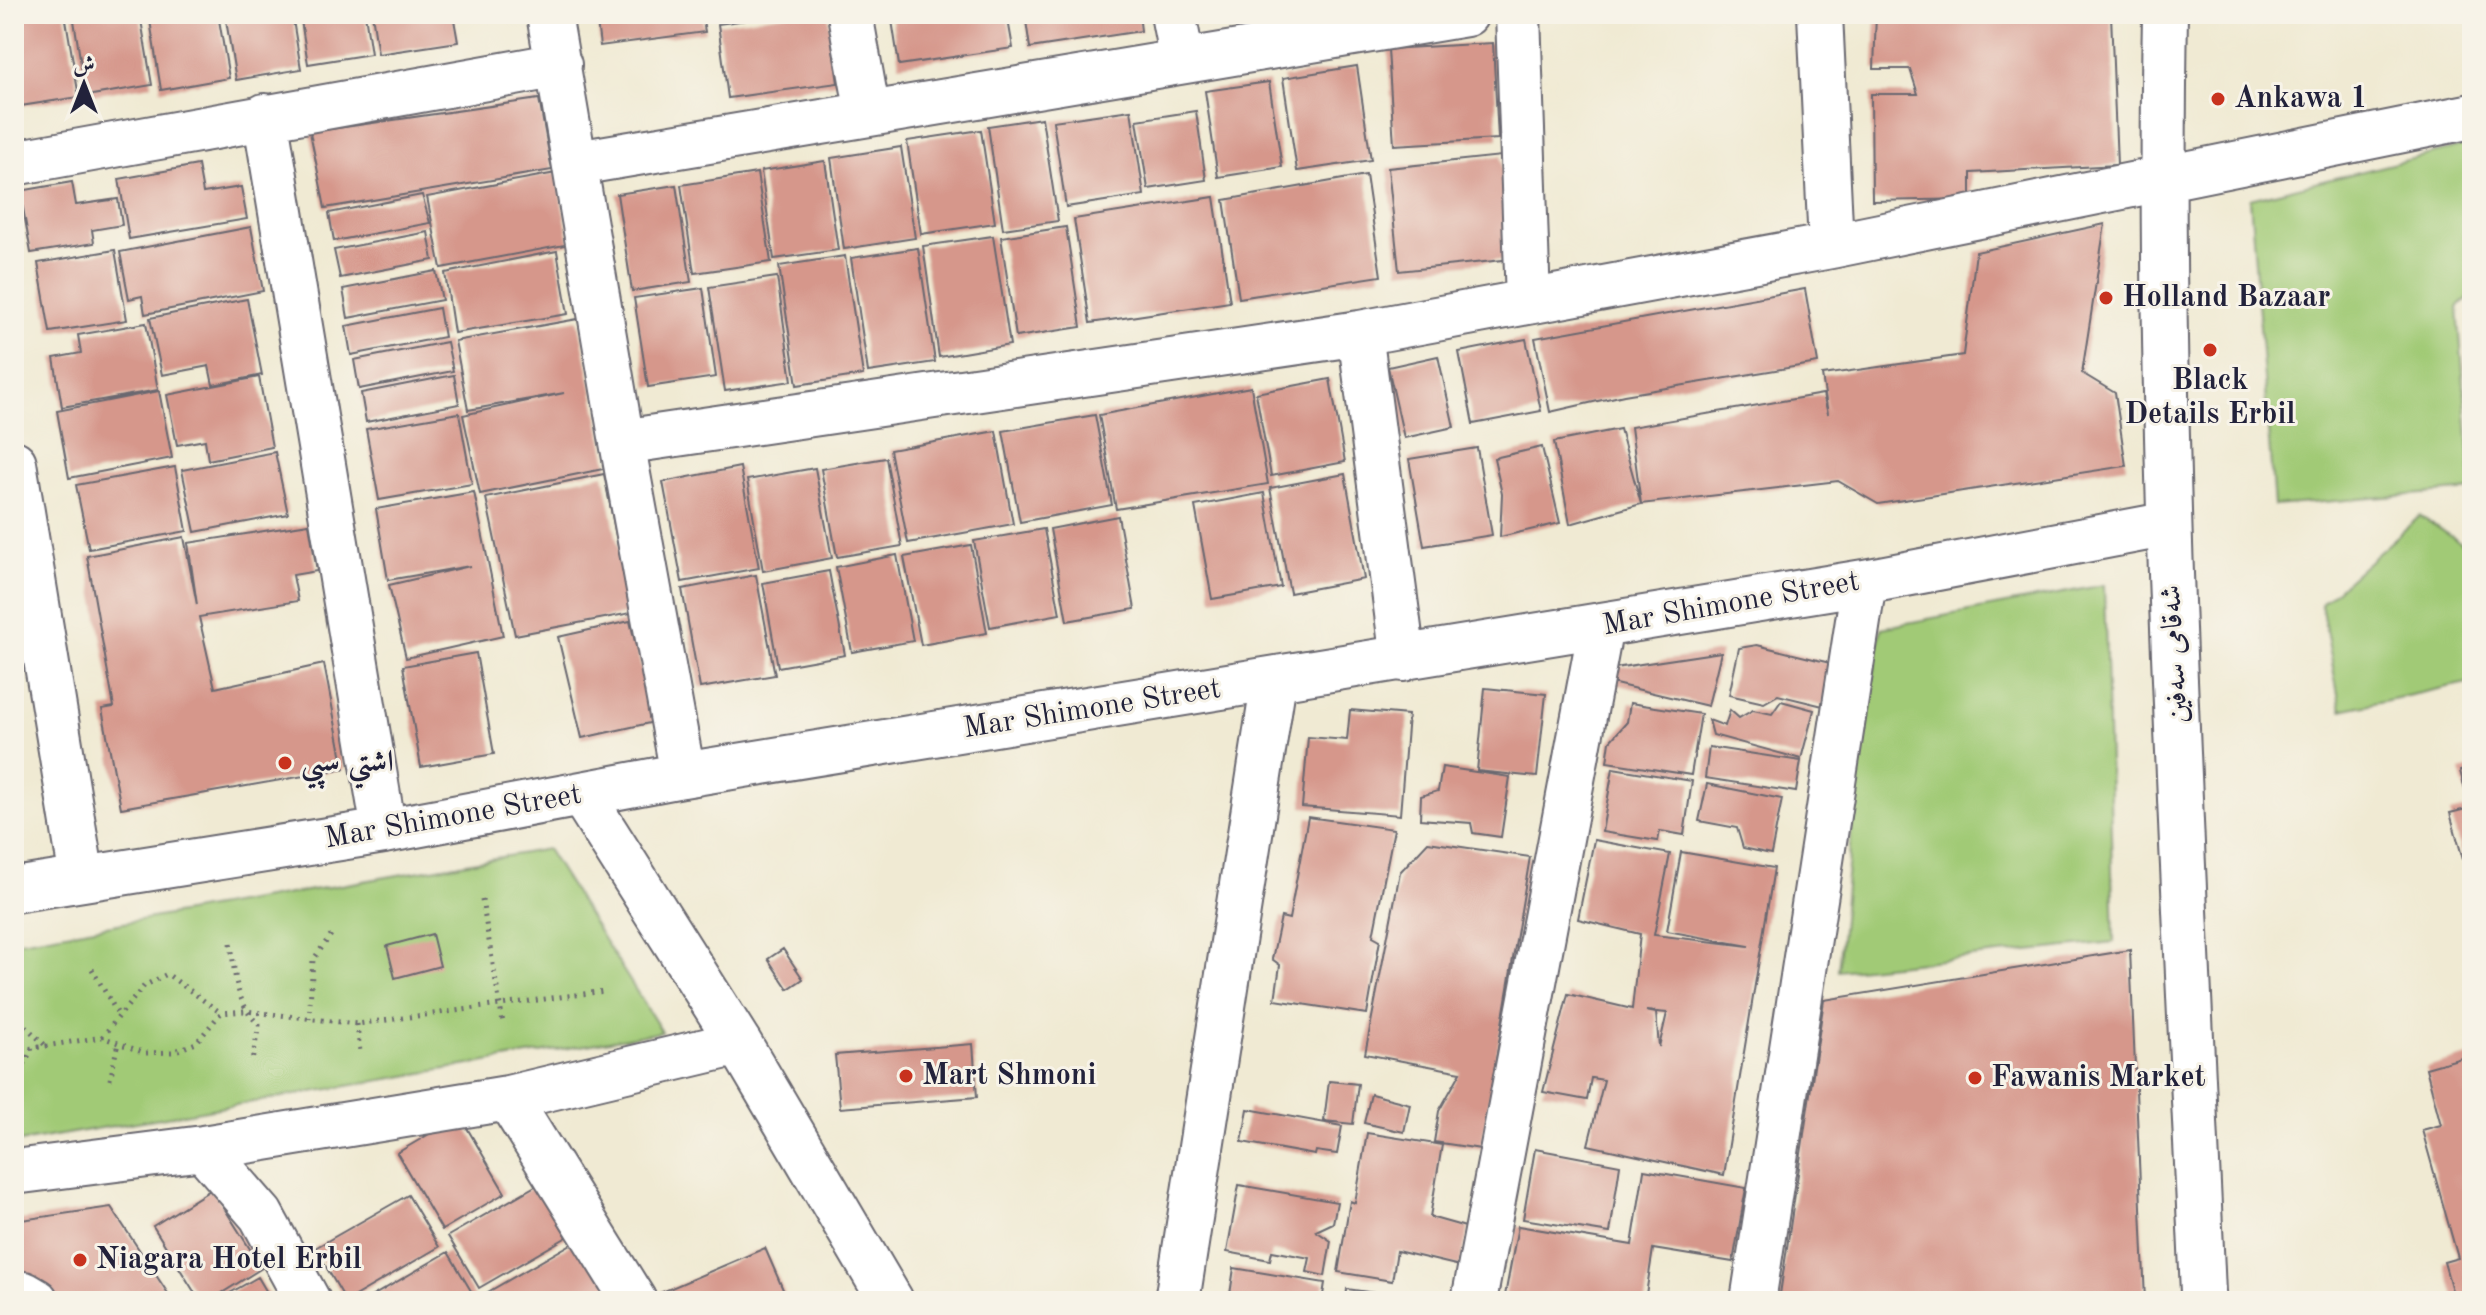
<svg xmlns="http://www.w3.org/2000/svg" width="2486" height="1315" font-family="'Old Standard TT',Amiri,serif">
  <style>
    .green { fill: #a1ca76; stroke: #627658; stroke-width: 2 }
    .building { fill: #d6978b; fill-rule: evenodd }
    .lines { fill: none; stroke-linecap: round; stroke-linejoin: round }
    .minor-casing { stroke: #6a6870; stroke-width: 48 }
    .path { stroke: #6a6870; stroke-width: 5; stroke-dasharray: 2 6; stroke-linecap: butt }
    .minor { stroke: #fff; stroke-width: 44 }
    .poi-dot { fill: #c8321e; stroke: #f7f3e8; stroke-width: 3 }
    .labels { text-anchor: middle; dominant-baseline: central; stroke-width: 6; stroke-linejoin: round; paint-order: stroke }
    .poi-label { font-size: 30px; font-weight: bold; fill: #22223b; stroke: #f7f3e8; text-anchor: start }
    .street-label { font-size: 30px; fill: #22223b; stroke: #f7f3e8 }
  </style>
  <rect width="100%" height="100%" fill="#f7f3e8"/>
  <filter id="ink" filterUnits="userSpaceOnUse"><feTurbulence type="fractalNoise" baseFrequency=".0125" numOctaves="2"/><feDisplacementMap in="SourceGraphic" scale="16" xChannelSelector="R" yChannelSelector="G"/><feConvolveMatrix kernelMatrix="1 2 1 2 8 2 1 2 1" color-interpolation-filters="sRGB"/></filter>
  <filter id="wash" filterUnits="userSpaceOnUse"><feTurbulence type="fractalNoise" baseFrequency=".006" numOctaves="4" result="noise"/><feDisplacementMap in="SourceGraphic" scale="32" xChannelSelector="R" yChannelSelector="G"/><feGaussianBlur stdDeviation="1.8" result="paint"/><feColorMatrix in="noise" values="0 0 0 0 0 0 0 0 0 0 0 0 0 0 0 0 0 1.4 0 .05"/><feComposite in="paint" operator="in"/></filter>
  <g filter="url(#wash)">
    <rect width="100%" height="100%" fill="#f0ead3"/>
    <path class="green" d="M2472 144V294L2458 308 2472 490 2274 506 2250 199Z
      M2420 516 2472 550V682L2341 710 2321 604Z
      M2104 585 2114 942 1838 971 1855 793 1881 628Z
      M547 849 662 1032 14 1143V942Z"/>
    <g id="blocks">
      <path class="building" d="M42 14H65L79 97 14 107V19Z
        M73 14H140L152 85 86 96Z
        M149 14H218L229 78 161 90Z
        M225 14H292L301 69 236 80Z
        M300 14H365L371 54 308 64Z
        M372 14H453L458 42 378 54Z
        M596 14H702L705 32 600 46Z
        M788 14H828L838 83 728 98 718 24Z
        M891 14H1007L1013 48 899 65Z
        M1025 14H1139L1141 31 1030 48Z
        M1876 14H2111L2117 165 1971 173V199L1872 201 1871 94H1918L1910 69H1874Z
        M1493 43 1498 139 1394 145 1388 49Z
        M1357 66 1371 160 1297 171 1283 78Z
        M1269 82 1282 167 1218 177 1205 91Z
        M539 99 552 170 325 208 310 132Z
        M1131 110 1144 195 1066 207 1053 121Z
        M1196 111 1206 180 1148 189 1137 120Z
        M1042 118 1058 221 1003 229 988 126Z
        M981 130 995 223 921 234 907 141Z
        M901 147 915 238 844 249 831 158Z
        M1501 156 1512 259 1399 271 1388 168Z
        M825 161 838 250 774 259 761 171Z
        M198 165 203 193 241 187 247 219 129 239 119 179Z
        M556 173 570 244 441 268 427 197Z
        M757 173 771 262 694 273 681 185Z
        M1366 175 1381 276 1239 298 1224 200Z
        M72 182 76 205 118 199 122 225 92 230 94 243 31 253 20 191Z
        M676 185 691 282 632 291 617 194Z
        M422 195 430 223 334 241 329 213Z
        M1214 197 1230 302 1090 323 1074 219Z
        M2105 224 2082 373 2115 393 2126 466 1878 504 1838 481 1641 504 1631 427 1823 394 1828 414 1822 375 1963 355 1976 252Z
        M251 227 263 291 145 314 142 296 129 299 120 252Z
        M1066 227 1081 327 1016 337 1001 237Z
        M428 232 433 260 340 278 334 250Z
        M993 236 1010 345 939 357 923 246Z
        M918 248 935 362 868 372 851 258Z
        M115 250 127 320 50 332 38 263Z
        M557 251 568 314 454 333 445 273Z
        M845 256 863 375 797 385 779 266Z
        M436 271 442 300 348 318 343 289Z
        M777 277 792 381 725 391 709 287Z
        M703 288 716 377 648 387 634 298Z
        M1805 289 1818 363 1624 395 1550 412 1535 338Z
        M247 299 262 375 213 385 209 366 162 375 150 318Z
        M439 308 444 337 351 355 346 326Z
        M578 319 608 468 480 494 463 415 564 393 468 410 455 341Z
        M146 323 158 390 62 407 54 358 81 353 78 335Z
        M2470 337H2472V376L2465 367Z
        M1526 339 1541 411 1473 424 1459 352Z
        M447 342 453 371 359 389 354 360Z
        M1438 356 1454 427 1404 438 1388 367Z
        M454 375 459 404 366 422 361 393Z
        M259 377 272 447 208 460 205 440 177 445 167 395Z
        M1330 379 1345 462 1271 476 1256 393Z
        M1251 387 1268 484 1116 509 1099 415Z
        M159 391 172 458 69 478 57 411Z
        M459 413 472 484 379 500 366 429Z
        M1095 415 1112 505 1020 522 1003 431Z
        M1620 429 1641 504 1570 524 1554 442Z
        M996 431 1013 524 908 543 890 450Z
        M1542 447 1560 523 1500 537 1502 494 1494 458Z
        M1477 448 1492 535 1424 546 1409 459Z
        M275 452 288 514 195 532 182 470Z
        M886 458 902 546 837 557 821 469Z
        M175 467 187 531 89 549 76 485Z
        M740 467 759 568 682 582 663 482Z
        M815 468 832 558 763 571 747 480Z
        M604 474 631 613 515 635 486 498Z
        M1345 474 1364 579 1290 593 1270 488Z
        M474 492 503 636 406 658 389 585 470 566 388 580 376 509Z
        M1264 493 1281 587 1212 599 1195 506Z
        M1118 516 1135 609 1067 621 1050 529Z
        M309 524 317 571 293 575 298 601 199 617 215 688 324 664 344 769 121 808 102 709 114 707 87 556 184 537 197 605 188 543Z
        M1044 529 1060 614 990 627 974 541Z
        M971 545 987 633 921 645 904 557Z
        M897 555 913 641 852 652 836 567Z
        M829 571 845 655 778 667 763 583Z
        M756 575 775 675 700 688 682 589Z
        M630 621 654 722 582 738 558 637Z
        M1757 645 1834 664 1823 706 1778 695 1764 703 1729 695 1739 648Z
        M1721 652 1708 706 1611 683 1615 668Z
        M476 653 494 754 421 767 403 666Z
        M1485 688 1546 694 1537 777 1477 771Z
        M1781 701 1814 710 1801 759 1713 735 1709 720 1725 726 1730 710 1739 718 1753 710 1772 714Z
        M1630 703 1701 714 1691 775 1607 762 1610 741 1627 722Z
        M1350 710 1408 715 1400 815 1302 807 1308 737 1347 740Z
        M1709 747 1801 761 1796 792 1705 778Z
        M1442 767 1510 777 1501 837 1473 833 1471 823 1420 819 1421 796 1438 791Z
        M1613 768 1692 781 1684 835 1660 831 1658 841 1602 832Z
        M2472 768V888H2471L2450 813 2470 808 2460 771Z
        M1707 784 1782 799 1771 854 1743 848 1737 828 1699 821Z
        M1308 817 1394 829 1373 936 1380 940 1367 1014 1275 1000 1280 965 1272 959 1281 917 1289 919Z
        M1594 840 1670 854 1654 935 1749 946 1667 931 1681 852 1774 868 1724 1175 1588 1145 1604 1080 1591 1078 1587 1100 1543 1092 1568 994 1632 1009 1640 934 1578 919ZM1646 1011 1667 1013 1659 1047 1656 1013Z
        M1428 842 1530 857 1481 1149 1434 1142 1439 1111 1461 1072 1365 1054 1400 872Z
        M432 934 440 966 395 978 387 946Z
        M783 949 803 979 788 989 768 959Z
        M2130 950 2145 1301H1779L1824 1000Z
        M973 1044 977 1097 840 1108 835 1055Z
        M2472 1055V1301H2455L2444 1262 2458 1258 2422 1130 2441 1125 2426 1068Z
        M1329 1081 1358 1084 1353 1124 1324 1121Z
        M1371 1094 1410 1104 1404 1132 1364 1123Z
        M1248 1109 1342 1126 1337 1154 1316 1151 1315 1155 1242 1142Z
        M460 1116 505 1193 442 1230 397 1153Z
        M1367 1133 1442 1145 1430 1217 1469 1228 1460 1266 1397 1251 1392 1281 1338 1272 1350 1201 1355 1203Z
        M1535 1149 1620 1165 1610 1233 1523 1219Z
        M1644 1170 1746 1188 1733 1262 1653 1249 1645 1301H1504L1518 1226 1632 1245Z
        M537 1185 567 1237 479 1288 448 1236Z
        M1239 1185 1337 1202 1333 1223 1316 1231 1331 1241 1325 1276 1307 1272 1310 1258 1272 1251 1270 1260 1227 1252Z
        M212 1189 262 1268 209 1301H200L153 1226Z
        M408 1195 439 1247 346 1301 315 1248Z
        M111 1207 173 1301H14V1221Z
        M585 1236 623 1301H494L488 1292Z
        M765 1248 788 1301H657L655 1295Z
        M448 1252 477 1301H364Z
        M1234 1268 1325 1283 1322 1301H1229Z
        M258 1277 272 1301H216Z
        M1347 1289 1417 1299V1301H1346Z"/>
    </g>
  </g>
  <g filter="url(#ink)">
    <use href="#blocks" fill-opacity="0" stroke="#6a6870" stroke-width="2"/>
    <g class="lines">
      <g class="minor-casing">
        <path id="minor" d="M549 14 622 442 683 775
          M850 14 868 114
          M1173 14 1182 60
          M1518 14 1528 302
          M1820 14 1831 246
          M2165 14C2157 441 2184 867 2203 1293L2201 1301
          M265 116 384 831
          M14 163 559 65
          M577 163 1466 14
          M1360 333 1403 659
          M622 442 1360 333 1831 246 2472 116
          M14 463 82 879
          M582 795 739 1043 891 1301
          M14 890 384 831 683 775 1864 582 2169 524
          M508 1098 634 1301
          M203 1148 261 1215 308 1301
          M14 1172 203 1148 508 1098 739 1043
          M14 1295 24 1294 36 1301
          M1177 1301 1274 680
          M1474 1301 1601 626
          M1753 1301 1864 582"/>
      </g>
      <path class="path" d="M482 900 503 1023
        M231 943C235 976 235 1001 259 1025L252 1061
        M92 969 119 1016
        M14 1015 46 1046
        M309 1019 313 960 333 932
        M357 1024 360 1052
        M102 1037 144 986 167 974 221 1013
        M14 1051 102 1037 145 1053 173 1052 196 1043 221 1013 245 1011 357 1024 605 991
        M110 1080 118 1043
        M14 1086 32 1048"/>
      <use href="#minor" class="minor"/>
    </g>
  </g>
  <g class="poi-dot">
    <circle cx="2218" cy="99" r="8"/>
    <circle cx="2106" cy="298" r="8"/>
    <circle cx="2210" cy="350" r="8"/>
    <circle cx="285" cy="763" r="8"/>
    <circle cx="906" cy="1076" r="8"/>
    <circle cx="1975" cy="1078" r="8"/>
    <circle cx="80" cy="1260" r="8"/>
  </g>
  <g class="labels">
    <g class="poi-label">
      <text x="2234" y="99">Ankawa 1</text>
      <text x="2122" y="298">Holland Bazaar</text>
      <text x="2210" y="381" text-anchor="middle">Black<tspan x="2210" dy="34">Details Erbil</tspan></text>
      <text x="301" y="763">اشتي سپي</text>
      <text x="922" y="1076">Mart Shmoni</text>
      <text x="1991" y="1078">Fawanis Market</text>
      <text x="96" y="1260">Niagara Hotel Erbil</text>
    </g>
    <g class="street-label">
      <text transform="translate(1731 604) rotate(-10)">Mar Shimone Street</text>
      <text transform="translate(2175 654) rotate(-93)">شەقامی سەفین</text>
      <text transform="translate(1092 709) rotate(-9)">Mar Shimone Street</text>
      <text transform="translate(453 817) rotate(-10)">Mar Shimone Street</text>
    </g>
  </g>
  <rect width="2486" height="1315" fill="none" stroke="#f7f3e8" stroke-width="48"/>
  <g transform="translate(84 84)" stroke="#f7f3e8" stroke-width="6" paint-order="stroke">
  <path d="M0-6L14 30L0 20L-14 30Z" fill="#22223b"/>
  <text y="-12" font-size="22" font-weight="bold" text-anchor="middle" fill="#22223b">ش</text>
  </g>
</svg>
